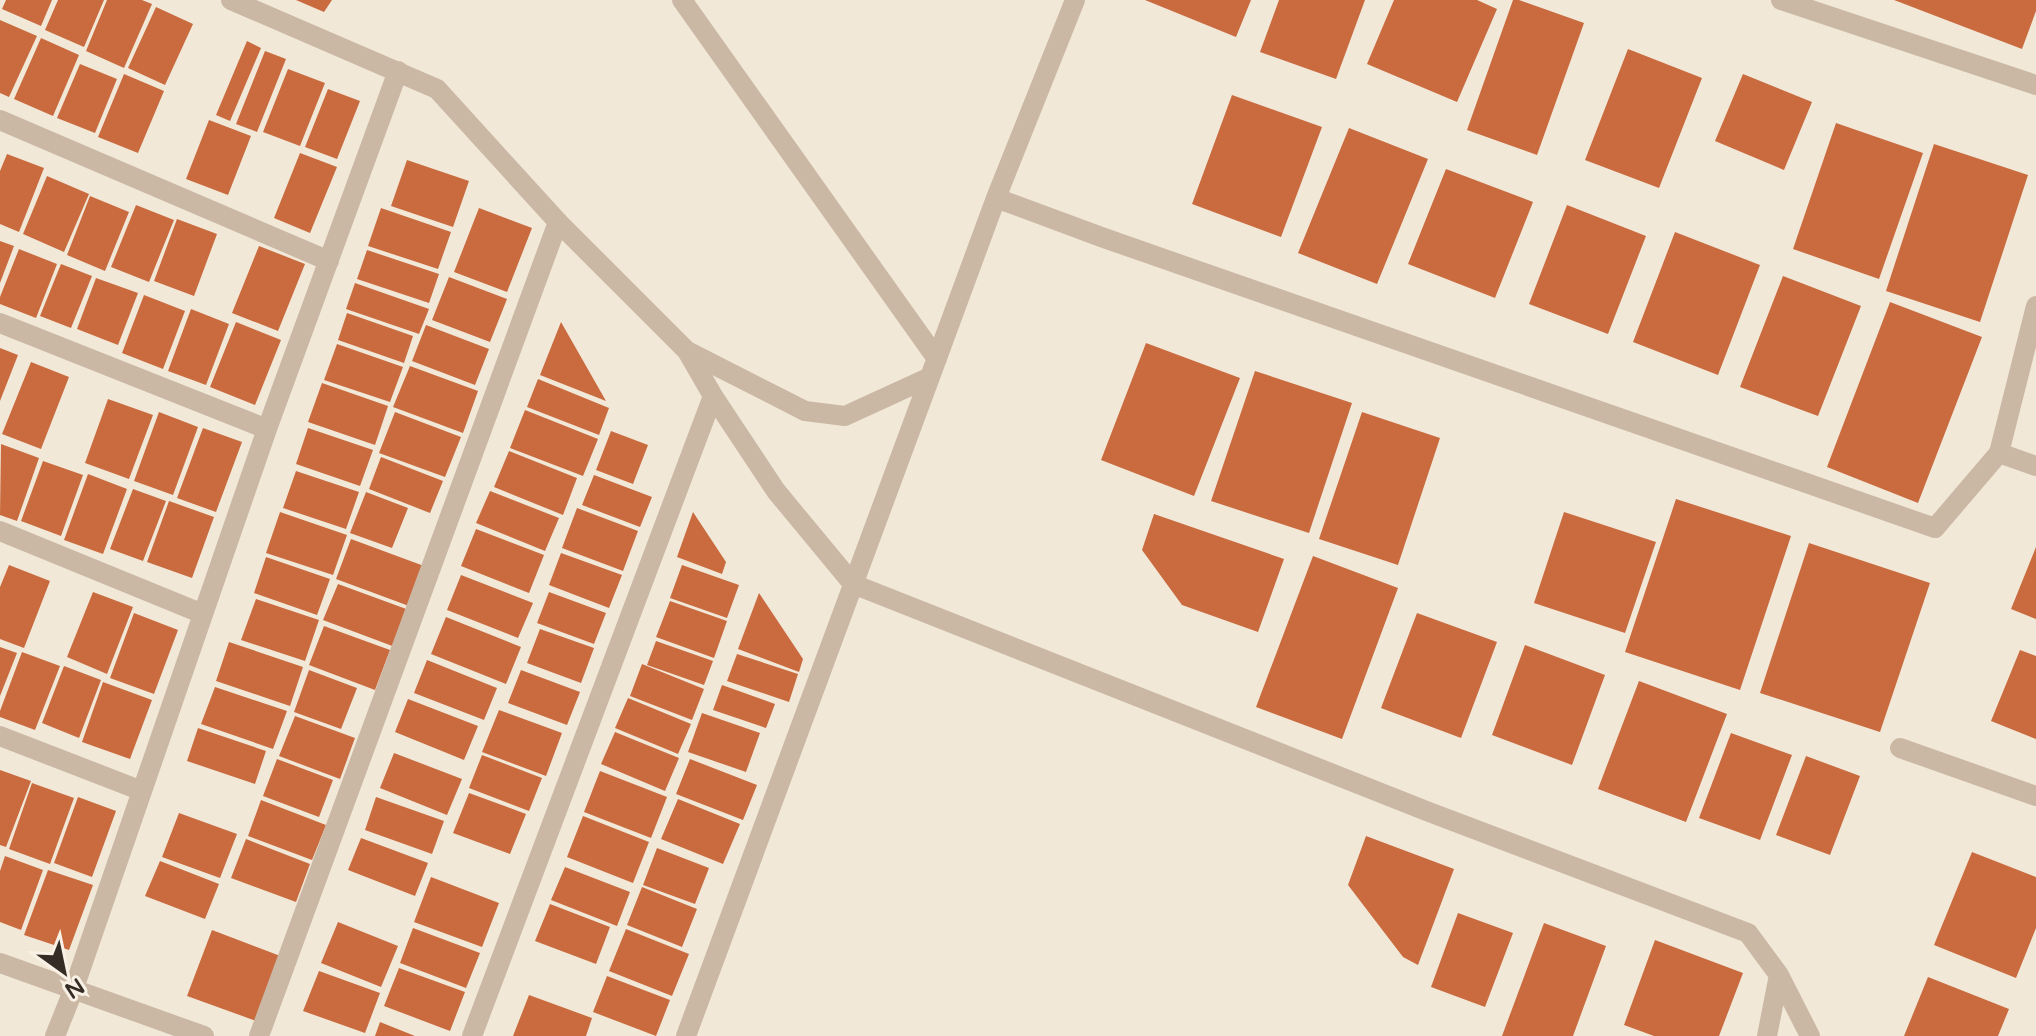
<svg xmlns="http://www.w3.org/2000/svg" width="2036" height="1036" font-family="'Varela Round',sans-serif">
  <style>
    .building { fill: #c96b3f }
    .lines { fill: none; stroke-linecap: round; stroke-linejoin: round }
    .minor { stroke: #cab8a4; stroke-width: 20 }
  </style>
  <rect width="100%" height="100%" fill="#f2e8d8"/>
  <path class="building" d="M6 0H52L41 26 2 9Z
    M58 0H104L84 47 45 30Z
    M107 0H142L152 4 124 68 86 51Z
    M296 0H332L324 12Z
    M1145 0H1251L1236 37Z
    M1279 0H1365L1336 79 1260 52Z
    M1394 0H1477L1497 9 1457 102 1367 64Z
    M1513 0H1519L1584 23 1537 155 1467 130Z
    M1894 0H2036V11L2022 49Z
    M156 7 193 24 165 85 128 68Z
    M0 20 37 36 9 97 0 93Z
    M41 38 79 55 53 116 14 99Z
    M247 41 261 48 230 121 216 115Z
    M1628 49 1702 78 1659 188 1585 160Z
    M265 51 286 59 257 132 236 124Z
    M80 64 117 79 95 133 57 118Z
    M288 69 325 83 300 146 263 132Z
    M124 74 164 91 138 153 98 137Z
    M1743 74 1812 102 1784 170 1715 141Z
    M328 89 360 101 337 159 305 147Z
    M1232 95 1322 127 1281 237 1192 204Z
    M209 120 251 136 228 195 186 179Z
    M1836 123 1923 153 1879 279 1793 249Z
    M1349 128 1428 159 1377 284 1298 253Z
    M1934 144 2028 175 1980 322 1886 291Z
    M300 153 337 167 310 233 274 218Z
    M7 154 44 168 19 232 0 224V171Z
    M407 160 469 181 453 227 391 206Z
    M1446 169 1533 202 1495 298 1408 264Z
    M47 176 89 194 64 252 23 234Z
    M90 196 129 212 105 271 67 255Z
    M136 205 174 220 149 282 111 267Z
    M1567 205 1646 236 1608 334 1529 304Z
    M381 208 451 232 438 269 368 246Z
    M479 208 532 228 507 292 454 272Z
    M177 219 217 234 194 296 154 281Z
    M1675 232 1760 265 1718 375 1633 342Z
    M0 241 14 246 0 283Z
    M259 246 305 264 278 331 232 313Z
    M19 249 57 264 36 318 0 304V297Z
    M367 250 439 274 429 303 357 279Z
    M61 264 92 276 71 328 40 316Z
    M1783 276 1861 306 1818 416 1740 387Z
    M449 277 507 299 490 342 432 320Z
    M96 278 138 293 118 345 77 329Z
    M355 283 429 309 419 334 346 309Z
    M144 295 185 311 163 369 122 353Z
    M1890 302 1982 337 1918 503 1827 467Z
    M191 309 229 324 206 385 168 371Z
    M347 313 413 336 404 363 338 340Z
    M236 322 281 340 255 405 210 387Z
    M561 322 606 401 540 375Z
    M426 325 489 349 475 385 412 361Z
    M1146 343 1240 378 1194 496 1101 460Z
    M337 344 403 367 390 402 324 380Z
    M0 348 18 355 0 401Z
    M31 362 69 377 41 449 2 434Z
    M410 366 478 391 463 433 393 407Z
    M1255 371 1352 403 1309 533 1211 501Z
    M538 379 609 408 599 435 527 407Z
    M322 383 388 406 375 445 308 422Z
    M108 399 153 415 129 479 85 463Z
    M525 410 598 439 583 476 510 448Z
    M159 412 198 427 173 495 134 481Z
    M395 412 461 437 445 477 379 453Z
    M1362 412 1440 438 1398 565 1319 539Z
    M203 428 242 442 216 512 177 498Z
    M308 428 373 450 360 486 296 464Z
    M611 431 648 445 633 484 596 470Z
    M1 444 39 458 17 521 0 515Z
    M509 451 577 478 563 515 494 487Z
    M381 457 443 481 430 513 369 489Z
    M43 461 83 475 61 536 21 521Z
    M296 471 359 492 346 529 283 508Z
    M88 474 127 489 103 554 64 540Z
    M594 475 652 497 640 527 582 505Z
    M133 489 166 501 143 561 110 549Z
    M490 491 559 518 545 551 476 523Z
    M366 492 408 508 392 548 350 533Z
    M1676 499 1791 536 1740 690 1625 652Z
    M169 501 214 517 192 578 147 562Z
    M577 508 638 531 623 571 562 548Z
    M280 512 347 535 333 575 266 553Z
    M693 512 726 562 722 574 677 557Z
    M1564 512 1656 542 1625 633 1534 603Z
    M1154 514 1284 559 1258 632 1182 605 1142 550Z
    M476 529 544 555 529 593 461 566Z
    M351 539 424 566 409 606 336 579Z
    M1809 543 1930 583 1880 732 1760 693Z
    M2036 547V619L2011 609Z
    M561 553 622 575 609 608 549 585Z
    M1313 556 1398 588 1342 739 1256 707Z
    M266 557 330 579 317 615 254 593Z
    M9 565 50 581 24 648 0 639V587Z
    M682 565 739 585 727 618 670 598Z
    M461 575 533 603 518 638 447 610Z
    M338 584 409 610 395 647 323 620Z
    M93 592 133 607 107 674 67 657Z
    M549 592 606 613 594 644 537 623Z
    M759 593 803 659 799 672 738 649Z
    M256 599 319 620 305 661 241 640Z
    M670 601 727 621 714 658 656 637Z
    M134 613 178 630 154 694 110 678Z
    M1417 613 1497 642 1461 738 1381 708Z
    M446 617 521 647 506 684 431 654Z
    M324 626 390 650 375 690 309 665Z
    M540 629 594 648 581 683 527 663Z
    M656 641 713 661 704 685 647 665Z
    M229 642 303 667 290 706 216 681Z
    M1525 645 1605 675 1572 765 1492 735Z
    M0 647 17 653 0 696Z
    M2020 650 2036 656V739L1991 721Z
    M22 652 60 666 35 730 0 717V711Z
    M737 654 798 674 789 702 727 681Z
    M427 660 497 688 484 720 414 693Z
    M642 664 704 689 692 720 630 696Z
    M64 666 101 680 79 738 42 723Z
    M309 670 357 688 341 729 294 712Z
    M521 670 580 692 567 725 508 703Z
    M1639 681 1727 714 1686 822 1598 789Z
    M103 682 152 700 130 759 82 742Z
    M722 685 775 704 766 728 713 710Z
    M215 687 287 711 273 749 201 724Z
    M628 698 691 724 678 754 615 728Z
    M408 699 478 726 464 760 395 732Z
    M499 710 562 733 546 776 482 752Z
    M702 713 760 733 746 772 688 752Z
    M295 716 355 738 340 779 279 756Z
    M198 728 266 751 255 784 187 761Z
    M615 732 679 758 665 791 601 764Z
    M1731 733 1792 755 1760 840 1699 818Z
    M394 753 462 779 447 815 380 788Z
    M482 755 542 778 529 811 469 788Z
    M1806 756 1860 776 1830 855 1776 835Z
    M277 759 333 780 319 817 263 796Z
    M690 759 757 785 743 820 676 794Z
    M0 770 31 781 6 847 0 845Z
    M600 771 667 797 651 838 584 812Z
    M32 783 74 798 50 864 9 849Z
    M469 793 526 814 510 854 453 833Z
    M78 797 116 811 92 877 54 863Z
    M376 797 444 821 432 854 365 830Z
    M678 799 740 824 723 864 661 839Z
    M261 800 326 825 312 860 248 836Z
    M179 813 237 834 220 878 162 857Z
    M583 816 649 842 633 883 567 857Z
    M1366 836 1454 869 1418 965 1403 957 1348 885Z
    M361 838 428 863 415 896 348 870Z
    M246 839 310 864 296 902 231 878Z
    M657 848 709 868 695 904 643 885Z
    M1972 852 2036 877V928L2016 978 1934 945Z
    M5 856 43 870 21 930 0 922V871Z
    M160 861 219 884 205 919 145 896Z
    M565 867 630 892 617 926 551 900Z
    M48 870 93 885 69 950 24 935Z
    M431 877 499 903 482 947 414 922Z
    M642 887 697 909 682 947 627 925Z
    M550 904 610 927 596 964 535 941Z
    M1458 913 1513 933 1485 1007 1431 987Z
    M338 922 398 946 381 987 321 963Z
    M1544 923 1606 946 1573 1036H1502Z
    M413 928 480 953 466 988 400 963Z
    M626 929 689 954 672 996 609 971Z
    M212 930 283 957 259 1022 187 996Z
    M1655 940 1743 973 1719 1036H1654L1624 1025Z
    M399 968 465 992 450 1031 384 1006Z
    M319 971 380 993 365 1033 303 1011Z
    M607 976 670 1000 656 1036 593 1012Z
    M1928 977 2009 1009 1998 1036H1904Z
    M529 995 592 1018 586 1036H513Z
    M380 1022 415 1036H375Z"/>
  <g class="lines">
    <path class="minor" d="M231 0 437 89 558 222 687 351 805 411 845 416 930 377 996 198 1075 0
      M682 0 937 359
      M1781 0 2036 85
      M0 120 329 261
      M996 198 1104 238 1935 528 1999 453 2036 466
      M0 323 267 429
      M687 351 713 396 776 491 853 584 1429 812 1748 933 1779 975 1810 1036
      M1999 453 2036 306
      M0 531 203 614
      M0 736 142 791
      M1900 748 2036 796
      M0 963 204 1036
      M55 1036 73 991 267 429 398 71
      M259 1036 558 222
      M472 1036 713 396
      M686 1036 930 377
      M1767 1036 1779 975"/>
  </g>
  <g transform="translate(64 972) rotate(147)" stroke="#f9f1e5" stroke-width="6" paint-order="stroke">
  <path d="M0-6L14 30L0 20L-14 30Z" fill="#352c26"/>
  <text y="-12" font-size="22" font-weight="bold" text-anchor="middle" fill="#352c26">N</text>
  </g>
</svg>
